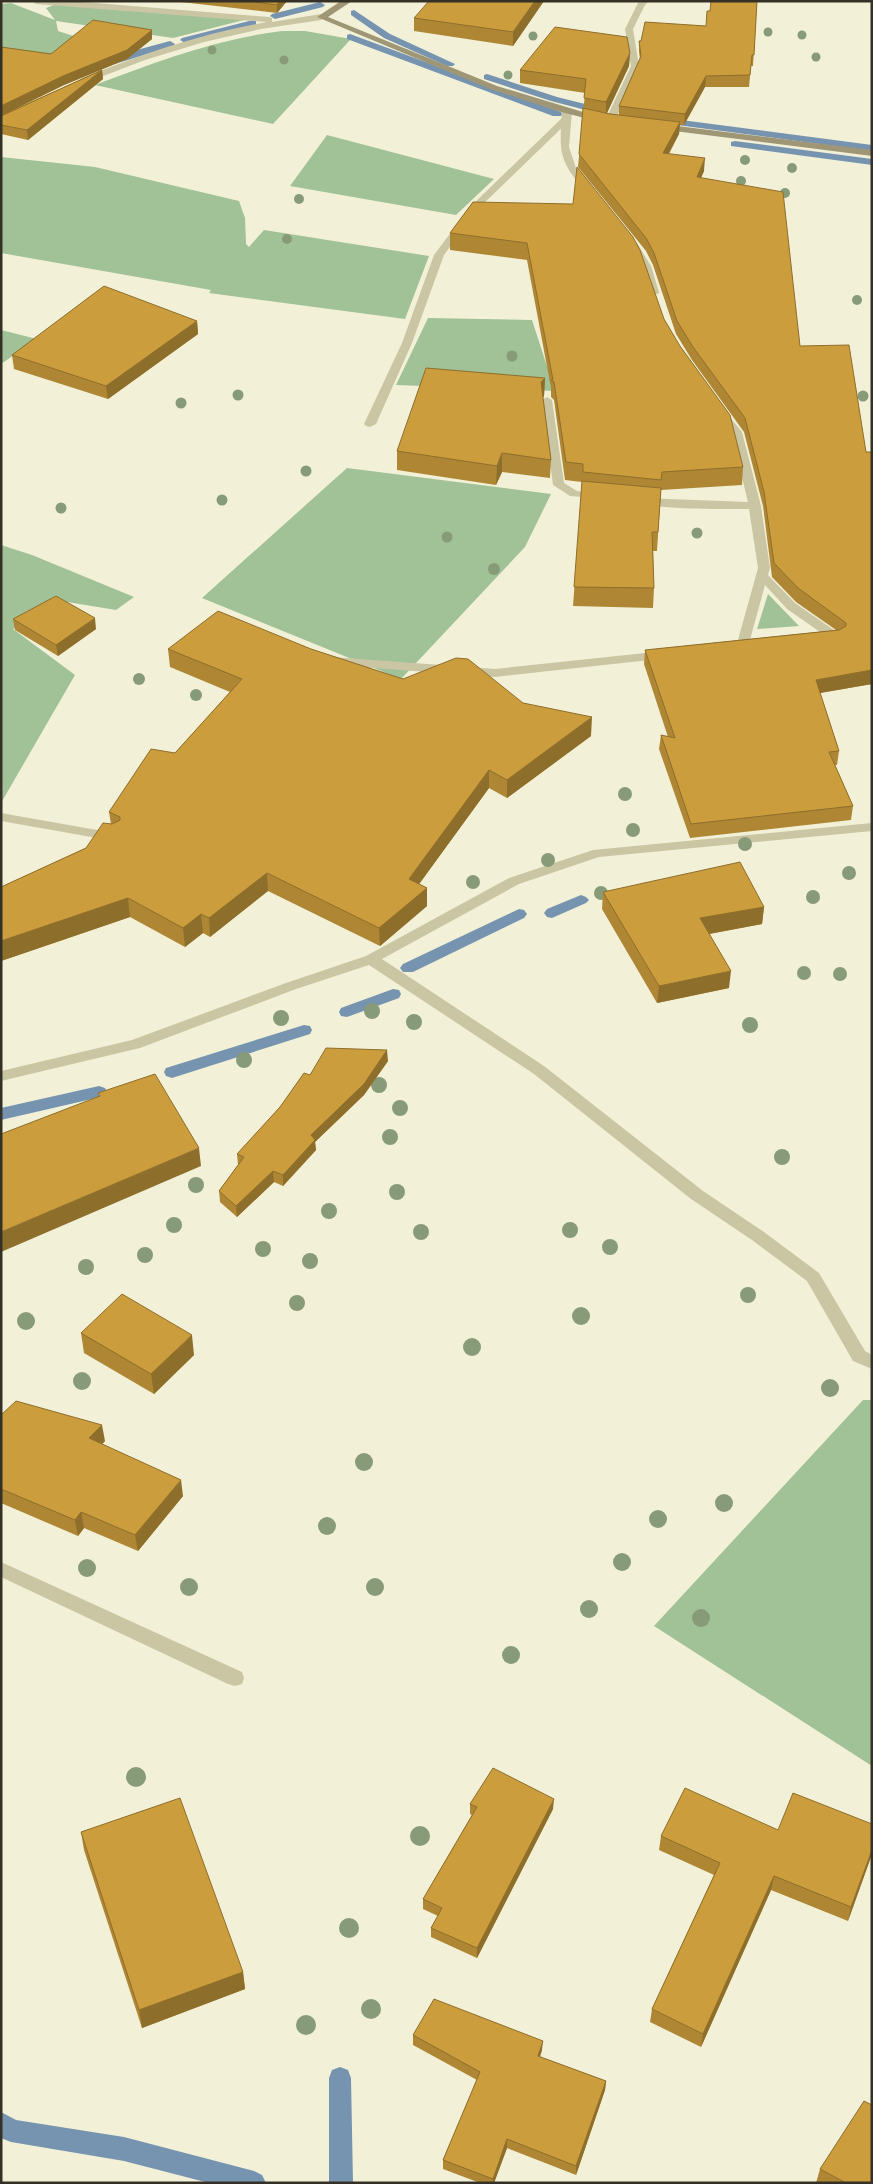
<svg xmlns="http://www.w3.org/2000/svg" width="873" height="2184" font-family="Signika,sans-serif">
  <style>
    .green { fill: #a1c197 }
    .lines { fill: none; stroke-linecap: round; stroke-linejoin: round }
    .stream { fill: #7694b0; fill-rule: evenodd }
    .lane { fill: #cac6a3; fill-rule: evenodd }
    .street { fill: #cac6a3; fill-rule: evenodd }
    .secondary { fill: #9e9675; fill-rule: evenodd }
    .tree { fill: #889b78 }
    .wall { fill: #af8734 }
    .shaded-wall { fill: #8e6e2b }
    .building { fill: #cb9d3d; stroke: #8e6e2b }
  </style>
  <rect width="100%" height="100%" fill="#f2f1d8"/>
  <path class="green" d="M64 1 244 20 173 38 56 21 58 31 111 48 97 63 1 53V4L11 3 55 20 46 8Z
    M282 31H305L351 39 273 124 95 85C156 62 217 39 282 31Z
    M327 135 494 179 456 215 290 186Z
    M1 157 95 167 239 201 245 218 246 244 249 247 264 230 429 256 405 319 209 293 211 290 1 253Z
    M428 318 532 320 555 391 396 385Z
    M1 330 37 339 1 364Z
    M347 468 551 494 525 547 401 679 202 598Z
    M1 545 32 555 134 597 116 610 61 601 13 629 75 675 1 803Z
    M768 594 799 626 757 629Z
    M863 1400H872V1766L654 1626Z"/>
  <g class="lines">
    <path class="stream" d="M320 2 325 5 323 7 275 19 270 16 272 14Z
      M354 10 390 34 455 64 453 66H447L384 38 351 15V11Z
      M253 20 256 21V25L185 43 180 40 182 38Z
      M350 34 561 112 562 114 561 116H553L347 39V35Z
      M170 41 175 44 173 46 115 64 110 61 133 51Z
      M487 74 557 97 601 108 602 110 597 113 551 101 484 79V75Z
      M681 120 872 145V151L677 125 676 123Z
      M735 141 872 159V165L731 146V142Z
      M581 895 586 897 589 900 586 903 552 918 547 917 544 913 547 909Z
      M519 909 524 910 527 914 524 918 413 972H403L400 968 403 964Z
      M393 989 399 990 401 994 399 998 347 1017 341 1016 339 1012 341 1008Z
      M304 1025 310 1026 312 1030 310 1034 172 1078 166 1076 164 1072 166 1068Z
      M99 1086 105 1088 107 1092 105 1096 1 1120V1108Z
      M340 2067 348 2070 351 2078 353 2183H329V2078L332 2070Z
      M1 2112 16 2120 124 2137 254 2171 262 2175 266 2183H209L124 2161 11 2142 1 2138Z"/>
    <path class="lane" d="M567 115 570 116V120L476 211 444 255 412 343 376 424 370 427 366 426 364 424 402 343 434 255 470 207 564 116Z"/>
    <path class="street" d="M32 1H71L269 17 272 18V22L321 14 325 17 321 20 261 29 204 42 145 60 85 83 80 80 82 78C142 54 203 33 267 22L36 4Z
      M639 1H649L645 5 633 29 639 66 615 121 610 124 607 123 605 121 631 66 625 29Z
      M567 109 572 112 569 147 576 168 594 191 592 193H586C559 159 559 155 562 112Z
      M633 242 637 243 651 266 659 292 658 294H650L649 292 641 266 628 245Z
      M547 397 552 400 564 483 577 491 605 495 607 497 605 499 570 496 553 485 542 400Z
      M722 411 726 412 742 432 761 506 770 568 768 575 795 603 841 635 843 638 841 641H833L787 609 765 585 748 647 746 650H738L736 647 758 568 749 509C731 509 645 510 636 501L642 498 748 502 731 432 717 414Z
      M664 651 668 652 670 655 668 658 495 677 333 665 327 661 333 657 495 669Z
      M1 813 114 833 121 837 114 841 1 821Z
      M872 823V831L599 857 519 884 382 959 544 1066 703 1191 764 1232 819 1273 865 1351 872 1355V1369L853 1361 807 1281 752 1240 691 1199 534 1074 369 965 296 989 140 1048 1 1081V1071L132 1040 286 983 366 956 509 878 593 850Z
      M1 1562 242 1672 244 1678 242 1684 235 1686 228 1684 1 1577Z"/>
    <path class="secondary" d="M341 1H352L328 17 497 86 606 119 601 122 561 112 490 89 317 17Z
      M661 124 872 150V156L658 129V125Z"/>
  </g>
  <g class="tree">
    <circle cx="768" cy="32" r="4.5"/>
    <circle cx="802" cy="35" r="4.5"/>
    <circle cx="533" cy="36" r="4.5"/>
    <circle cx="212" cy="50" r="4.5"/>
    <circle cx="816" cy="57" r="4.5"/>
    <circle cx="284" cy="60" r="4.5"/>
    <circle cx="508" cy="75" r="4.5"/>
    <circle cx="745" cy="160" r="5"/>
    <circle cx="792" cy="168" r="5"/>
    <circle cx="741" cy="181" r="5"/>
    <circle cx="785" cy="193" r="5"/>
    <circle cx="299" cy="199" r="5"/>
    <circle cx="287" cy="239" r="5"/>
    <circle cx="857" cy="300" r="5"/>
    <circle cx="512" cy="356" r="5.5"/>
    <circle cx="238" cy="395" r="5.5"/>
    <circle cx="863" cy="396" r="5.5"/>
    <circle cx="181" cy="403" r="5.5"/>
    <circle cx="306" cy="471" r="5.5"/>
    <circle cx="222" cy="500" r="5.5"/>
    <circle cx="61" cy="508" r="5.5"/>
    <circle cx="697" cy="533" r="5.5"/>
    <circle cx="447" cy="537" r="5.5"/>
    <circle cx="494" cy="569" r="6"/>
    <circle cx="139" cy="679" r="6"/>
    <circle cx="196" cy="695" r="6"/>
    <circle cx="625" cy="794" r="7"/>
    <circle cx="633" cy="830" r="7"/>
    <circle cx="745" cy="844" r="7"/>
    <circle cx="548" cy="860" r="7"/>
    <circle cx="849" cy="873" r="7"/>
    <circle cx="473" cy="882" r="7"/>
    <circle cx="601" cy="893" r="7"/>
    <circle cx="813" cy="897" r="7"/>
    <circle cx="804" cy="973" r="7"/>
    <circle cx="840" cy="974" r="7"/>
    <circle cx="372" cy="1011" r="8"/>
    <circle cx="281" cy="1018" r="8"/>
    <circle cx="414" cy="1022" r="8"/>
    <circle cx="750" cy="1025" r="8"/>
    <circle cx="244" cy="1060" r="8"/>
    <circle cx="379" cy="1085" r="8"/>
    <circle cx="400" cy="1108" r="8"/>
    <circle cx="390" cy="1137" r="8"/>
    <circle cx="782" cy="1157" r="8"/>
    <circle cx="196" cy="1185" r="8"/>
    <circle cx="397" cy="1192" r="8"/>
    <circle cx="329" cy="1211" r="8"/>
    <circle cx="174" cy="1225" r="8"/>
    <circle cx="570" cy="1230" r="8"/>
    <circle cx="421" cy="1232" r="8"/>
    <circle cx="610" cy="1247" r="8"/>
    <circle cx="263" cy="1249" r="8"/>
    <circle cx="145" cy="1255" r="8"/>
    <circle cx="310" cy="1261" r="8"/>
    <circle cx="86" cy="1267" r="8"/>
    <circle cx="748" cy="1295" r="8"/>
    <circle cx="297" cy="1303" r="8"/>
    <circle cx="581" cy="1316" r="9"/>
    <circle cx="26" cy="1321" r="9"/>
    <circle cx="472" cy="1347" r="9"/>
    <circle cx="82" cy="1381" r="9"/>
    <circle cx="830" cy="1388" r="9"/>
    <circle cx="364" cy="1462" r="9"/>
    <circle cx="724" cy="1503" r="9"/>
    <circle cx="658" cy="1519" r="9"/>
    <circle cx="327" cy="1526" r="9"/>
    <circle cx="622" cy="1562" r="9"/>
    <circle cx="87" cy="1568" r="9"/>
    <circle cx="189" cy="1587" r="9"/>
    <circle cx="375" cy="1587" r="9"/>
    <circle cx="589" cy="1609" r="9"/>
    <circle cx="701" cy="1618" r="9"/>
    <circle cx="511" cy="1655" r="9"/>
    <circle cx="136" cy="1777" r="10"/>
    <circle cx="420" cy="1836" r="10"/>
    <circle cx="349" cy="1928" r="10"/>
    <circle cx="371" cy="2009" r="10"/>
    <circle cx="306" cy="2025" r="10"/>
  </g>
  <path class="wall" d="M181 1H287L277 13 181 2Z
    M544 1 513 46 414 31V18Z
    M757 1 753 66H751L749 87H705L684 125H680L679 134 669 154 704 171 701 178 800 346 866 452H872V684L820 693 839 751 837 765H835L853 806 851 820 690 838 659 749 661 735 668 737 644 664 645 650 836 630 796 602 772 577 763 506 744 432 692 360 676 334 653 265 646 251 578 167 585 93 520 83V70L630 53 629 66 607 113 619 115V106L640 59 639 52V41L706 26 710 11Z
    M152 30V39L127 59 64 85 8 112 102 70 103 79 28 140 1 134V47L51 54Z
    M473 202 664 319 743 467 742 485 661 490 657 551H653L654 588 653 608 573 606 582 482 565 480 554 400 551 397V388L527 260 450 250V233Z
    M197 321 198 334 108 399 14 369 12 355Z
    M545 378 544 396 543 398 551 460 550 478 502 472 496 485 397 470V451Z
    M13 619 96 629 58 656 15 630Z
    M168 649H311L403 679 523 703 591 736 507 798 489 788 419 884 427 888V906L380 946 268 891 210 937 203 933 185 947 130 917 1 961V887L86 848 111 824 109 812 175 753 230 692 170 667Z
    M603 892 764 907 762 924 709 934 729 988 657 1003 602 909Z
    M388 1061 364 1095 315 1142 316 1150 283 1186 274 1182 237 1217 220 1202 219 1191 238 1165 237 1154 310 1075Z
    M81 1333 194 1355 154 1394 84 1353Z
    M1 1415 105 1441 102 1444 183 1496 138 1551 84 1528 78 1536 1 1503Z
    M470 1804 553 1809 477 1958 431 1937V1928L438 1916 423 1909V1899L472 1815 470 1814Z
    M872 1824V1854L848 1921 771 1890 701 2047 650 2022 652 2009 714 1875 659 1850 661 1836 778 1830Z
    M81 1832 243 1972 245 1989 142 2028 84 1850Z
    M413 2035 542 2050 540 2057 606 2081 605 2090 576 2175 507 2148 494 2183H480L443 2169V2160L477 2080 413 2045Z
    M820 2169 872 2183H816Z"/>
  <path class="shaded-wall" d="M279 1H287L277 13V5Z
    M535 1H544L513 46V32Z
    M152 30V39L127 59 64 85 1 116V106Z
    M630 53 629 66 606 115V102Z
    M102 70 103 79 28 140 27 130Z
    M706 76 705 87 684 125 685 114Z
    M680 122 679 134 662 165 663 153Z
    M705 158 704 171 696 189 697 177Z
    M197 321 198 334 108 399 106 386Z
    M545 378 544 396 540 400 541 382Z
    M502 453V472L496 485 497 466Z
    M95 618 96 629 58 656 56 645Z
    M872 670V684L814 694 816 680Z
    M592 717 591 736 507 798V780Z
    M489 770V788L409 898V879Z
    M267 873 268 891 210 937 209 918Z
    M427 888V906L380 946 379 928Z
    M128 898 130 917 1 961V941Z
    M764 907 762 924 698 936 700 918Z
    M201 914 203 933 185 947 183 928Z
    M731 971 729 988 657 1003 659 986Z
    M387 1050 388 1061 364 1095 315 1142 316 1150 283 1186V1175L311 1135Z
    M199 1148 201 1166 1 1252V1232Z
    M273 1171 274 1182 237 1217 236 1206Z
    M192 1335 194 1355 154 1394 151 1374Z
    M102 1425 105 1441 92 1454 89 1438Z
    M181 1480 183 1496 138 1551 135 1535Z
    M81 1512 84 1528 78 1536 75 1520Z
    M554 1799 553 1809 477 1958V1948Z
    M872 1850V1854L848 1921 851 1907Z
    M774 1876 771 1890 701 2047 703 2034Z
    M243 1972 245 1989 142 2028 139 2010Z
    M543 2041 542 2050 537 2065 538 2056Z
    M606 2081 605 2090 576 2175V2166Z
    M507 2139V2148L494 2183H493V2179Z"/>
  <path class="building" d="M248 1H279L277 5Z
    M429 1H535L513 32 414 18Z
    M711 1H757L754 55H752L750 75 706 76 685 114 619 106 641 56 639 41H641L645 22 706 26 707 11H710Z
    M93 20 152 30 127 50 63 76 1 106V47L51 54Z
    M555 27 627 37 630 53 606 102 584 98 586 79 520 70Z
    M102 70 27 130 1 125V116Z
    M583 108 610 114 680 122 663 153 705 158 697 177 783 192 800 346 849 345 866 452H872V670L816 680 839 751 829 752 853 806 691 824 661 735 675 738 645 650 839 630 846 626V623L798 588 774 563 764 492 745 418 693 347 677 321 654 253 646 238 579 154Z
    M577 167 633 237 640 250 664 319 680 346 730 415 743 467 662 472 661 480 583 472V464L566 462 554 382 551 380H553L527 243 450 233 473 202 573 204Z
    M104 286 197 321 106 386 12 355Z
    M426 368 545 378 541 382 551 460 502 453 497 466 397 451Z
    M582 481 661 488 658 532H652L654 588 574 587Z
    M56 596 95 618 56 645 13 619Z
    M218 611 311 649 403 679 456 658 468 659 523 703 592 717 507 780 489 770 409 879 427 888 379 928 267 873 209 918 201 914 183 928 128 898 1 941V887L86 848 103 823 112 824 120 820V817L109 812 151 749 175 753 242 679 168 649Z
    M740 862 764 907 700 918 731 971 659 986 603 892Z
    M326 1048 387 1050 364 1084 311 1135 315 1140 283 1175 273 1171 236 1206 219 1191 244 1157 237 1154 280 1107 304 1073 310 1075Z
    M155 1074 199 1148 1 1232V1134L100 1096 98 1093Z
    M122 1294 192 1335 151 1374 81 1333Z
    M16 1401 102 1425 89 1438 181 1480 135 1535 81 1512 75 1520 1 1489V1415Z
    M493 1768 554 1799 477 1948 431 1928 442 1908 423 1899 477 1807 470 1804Z
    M685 1788 778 1830 793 1793 872 1824V1850L851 1907 774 1876 703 2034 652 2009 720 1863 661 1836Z
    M180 1798 243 1972 139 2010 81 1832Z
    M434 1999 543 2041 538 2056 606 2081 576 2166 507 2139 493 2179 443 2160 480 2072 413 2035Z
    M864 2101 872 2105V2183H846L820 2169Z"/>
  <rect width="873" height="2184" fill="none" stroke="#353126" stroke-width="5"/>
</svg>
